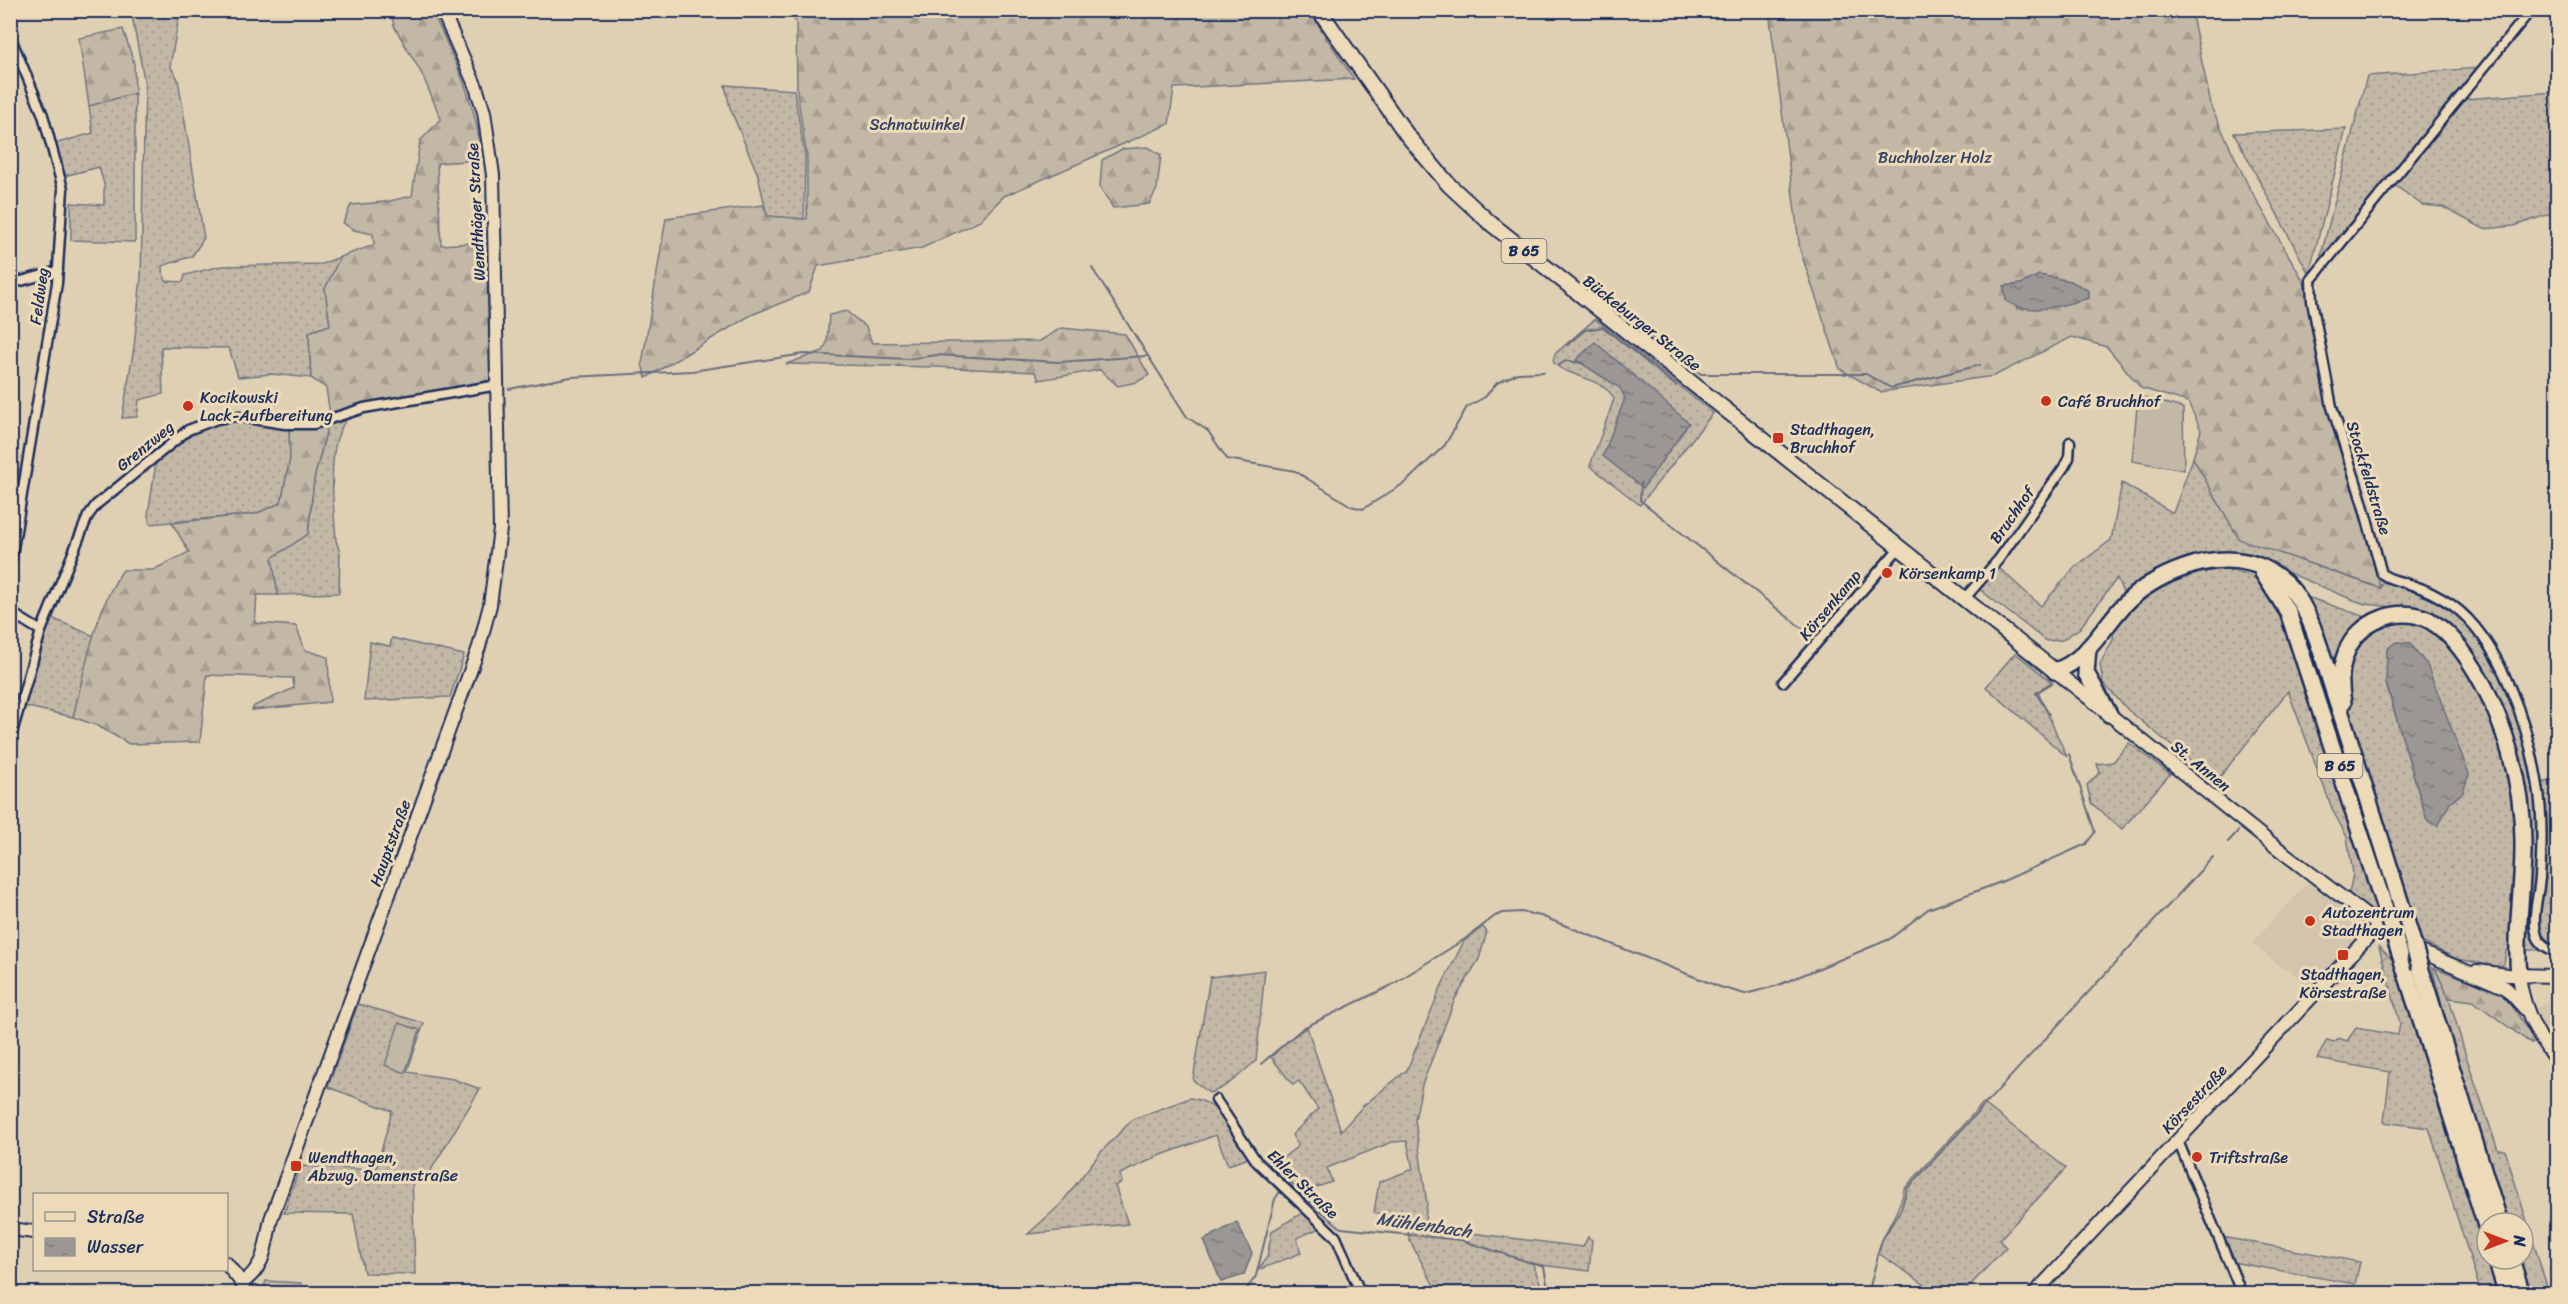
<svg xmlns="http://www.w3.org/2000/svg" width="2568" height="1304" font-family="Sriracha,sans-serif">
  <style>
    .built { fill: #d2c4ad }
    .grass { fill: url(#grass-dots); stroke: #6f7482; stroke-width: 1.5; fill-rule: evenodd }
    .forest { fill: url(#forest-firs); stroke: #6f7482; stroke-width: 1.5; fill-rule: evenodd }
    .green { fill: #c3b8a6; stroke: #6f7482; stroke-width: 1.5 }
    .water { fill: url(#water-ripples); stroke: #676d7e; stroke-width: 1.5 }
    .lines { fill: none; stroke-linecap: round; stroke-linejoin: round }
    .stream { stroke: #676d7e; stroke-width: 2 }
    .street-casing { stroke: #1b2f5e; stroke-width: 13 }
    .secondary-casing { stroke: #1b2f5e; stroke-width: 16 }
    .primary-casing { stroke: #1b2f5e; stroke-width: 18 }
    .highway-casing { stroke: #1b2f5e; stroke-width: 20 }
    .street { stroke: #eddab8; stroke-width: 8 }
    .secondary { stroke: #eddab8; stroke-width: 12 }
    .primary { stroke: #eddab8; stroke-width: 14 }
    .highway { stroke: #eddab8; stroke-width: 15 }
    .highway-bridge-casing { stroke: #1b2f5e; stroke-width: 20; stroke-linecap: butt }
    .highway-bridge { stroke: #eddab8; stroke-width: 15 }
    .poi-dot { fill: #c8321e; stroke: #eddab8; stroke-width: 2 }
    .labels { text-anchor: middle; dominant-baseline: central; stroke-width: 6; stroke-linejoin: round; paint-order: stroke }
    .shield { fill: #eddab8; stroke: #5a6279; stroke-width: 1.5 }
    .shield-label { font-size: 15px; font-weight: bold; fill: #1b2f5e }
    .park-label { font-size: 16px; fill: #344469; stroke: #eddab8 }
    .street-label { font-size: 16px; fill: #1b2f5e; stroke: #eddab8 }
    .poi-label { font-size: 16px; fill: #1b2f5e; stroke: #eddab8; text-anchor: start }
    .water-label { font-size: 18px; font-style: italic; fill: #3b496c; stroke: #eddab8 }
  </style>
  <defs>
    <pattern id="grass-dots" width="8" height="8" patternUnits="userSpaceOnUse" patternTransform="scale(1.5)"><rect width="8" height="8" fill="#c3b8a6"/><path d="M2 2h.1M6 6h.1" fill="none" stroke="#a79e91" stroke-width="1.8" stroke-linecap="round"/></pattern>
    <pattern id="forest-firs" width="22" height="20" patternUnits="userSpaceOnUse" patternTransform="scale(1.5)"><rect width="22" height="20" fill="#c3b8a6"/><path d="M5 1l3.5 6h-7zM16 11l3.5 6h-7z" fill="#a79e91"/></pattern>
    <pattern id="water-ripples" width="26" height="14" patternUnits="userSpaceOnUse" patternTransform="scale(1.5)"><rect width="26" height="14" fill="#9a9794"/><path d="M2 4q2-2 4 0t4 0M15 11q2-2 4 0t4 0" fill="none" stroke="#7d7c7c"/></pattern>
  </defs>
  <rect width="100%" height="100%" fill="#e0d0b3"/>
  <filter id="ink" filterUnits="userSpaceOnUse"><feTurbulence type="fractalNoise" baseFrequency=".0167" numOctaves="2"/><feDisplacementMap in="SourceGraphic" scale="12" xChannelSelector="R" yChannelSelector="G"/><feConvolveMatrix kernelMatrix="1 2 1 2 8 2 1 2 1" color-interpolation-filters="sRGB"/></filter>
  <g filter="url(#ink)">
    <path class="built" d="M2309 881 2365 926 2366 931 2312 991 2287 967 2285 970 2252 943Z
      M2557 996V1054L2547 1036 2536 1008Z"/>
    <path class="grass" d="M131 11H180L170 66 178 79 204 238 192 256 162 266V271L166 281 183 282 185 275 221 266 322 264 340 257 325 289 330 325 309 332 311 378 271 374 238 377 229 348 161 347 163 394 139 400 137 417 122 418 134 347 141 277 145 84Z
      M2479 68 2320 259 2367 76Z
      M725 85 794 90 805 156 804 219 767 216 758 175 730 108Z
      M2557 92V222L2550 214 2514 226 2484 229 2443 207 2422 205 2395 185 2465 99Z
      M135 93V242L71 240V203L104 205V184L99 167 64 176 54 144 93 133 89 106Z
      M2346 129 2309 274 2234 133Z
      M1595 319 1713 413 1640 505 1590 466 1614 399C1604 376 1560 376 1553 361L1555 354Z
      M349 417C324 441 334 507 336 540L340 553 339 593 278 595 272 558 308 534 314 479 328 424Z
      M244 419 289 428 290 459 281 503 255 514 150 524 148 515 156 463C186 437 204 422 244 419Z
      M2193 458 2239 539 2380 588 2388 575C2415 584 2446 592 2468 611 2474 616 2478 624 2482 629 2517 674 2530 729 2543 783L2557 778V949L2506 951 2504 964 2499 967 2457 959 2422 942 2401 881 2350 716C2341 679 2347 669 2362 635L2395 619 2428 624 2494 694 2414 609 2365 604 2351 599 2239 552 2195 557 2125 598 2117 578 2080 628 2062 640 2046 641 1979 589 1998 567 2041 606 2075 567 2111 540 2122 483 2173 513ZM2386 684 2463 792 2427 820Z
      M24 468 11 543V471Z
      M2216 569C2254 571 2265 581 2282 613L2378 916 2349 893 2353 874 2347 837 2333 811 2288 691 2216 782 2128 710 2103 683 2100 664 2113 640 2114 626C2146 594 2171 578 2216 569Z
      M2307 597 2366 617 2367 620 2336 673 2305 600Z
      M49 617 94 636 73 717 23 706Z
      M392 638 464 655 450 697 364 701 370 642 390 646Z
      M2015 653 2053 683 2038 692 2067 757 1986 687Z
      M2129 743 2170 774 2122 829 2091 803 2087 785 2100 772 2097 764 2113 762Z
      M1483 927 1487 932 1479 959 1455 999 1422 1085 1415 1120 1427 1204 1424 1227 1583 1247 1588 1237 1592 1240 1589 1271 1533 1264 1543 1291 1539 1293H1438L1410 1241 1406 1223 1374 1212 1379 1182 1413 1169 1407 1141 1392 1142 1327 1168 1332 1182 1302 1192 1262 1159 1272 1151 1280 1160 1298 1146 1292 1135 1318 1109 1299 1081 1293 1085 1271 1057 1290 1039 1307 1027 1341 1131 1363 1106 1407 1070 1441 987 1464 941Z
      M2379 947 2395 962 2487 1252V1259H2489L2500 1293H2481L2429 1128 2384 1122 2390 1072 2317 1059 2327 1040 2334 1042 2338 1038 2347 1041 2356 1028 2398 1035 2400 1023Z
      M2432 967 2435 968 2449 998 2465 1053 2498 1150H2505L2549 1293H2529L2519 1259H2523V1223H2508L2447 1025Z
      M1265 970 1256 1061C1242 1072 1227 1089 1209 1093L1193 1080 1210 977Z
      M358 1004 424 1023 407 1072 453 1079 480 1089 428 1175 412 1173 415 1274 364 1273 353 1214 284 1213 300 1166 376 1170 392 1111 328 1087Z
      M1190 1098C1221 1101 1232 1132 1248 1156L1246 1159 1228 1165 1216 1135 1159 1156 1120 1174 1122 1182 1115 1186 1128 1224 1028 1234 1060 1205 1100 1153 1133 1119Z
      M1983 1103 2066 1168 1999 1240 2006 1247 1963 1293H1937L1878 1253C1883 1230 1900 1213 1904 1189Z
      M1304 1212 1320 1228 1297 1238 1301 1253 1258 1270 1267 1257 1272 1231Z
      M2222 1237 2360 1262 2355 1284 2232 1262Z
      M266 1281 301 1283 302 1293H262Z"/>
    <path class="forest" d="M391 11H432C454 59 479 105 481 160L437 163 441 245 486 242 490 381 364 405 330 415 326 388 311 378 309 332 330 325 325 289 340 257 374 245 373 234 354 230 343 223 351 205 385 202 412 196 420 141 441 119 422 74 394 26Z
      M787 11H1309L1354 79 1174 88 1169 124 1004 196 978 222 922 248 818 266 809 292 751 315 646 378 642 364 666 218 763 205 768 216 807 219V157L797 92 796 22Z
      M1769 11H2191L2212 109 2248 185 2304 282 2325 394 2381 588 2239 539 2193 458 2201 430 2188 402 2141 388 2107 347 2072 337 1994 376 1880 392 1840 369 1800 250ZM2021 284 2089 298 2038 308H2017L2005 286Z
      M123 29 134 63 135 93 89 106 79 38Z
      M1148 147 1161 155 1157 189 1149 204 1113 208 1100 187 1102 160 1122 149Z
      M846 311 866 327 872 343 1040 341 1061 328 1125 334 1149 375 1137 382 1118 386 1100 370 1039 380 1035 372 936 367 786 364 823 351 827 342 829 315Z
      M328 424 314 479 308 534 272 558 278 595H257L255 623 296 626 305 650 328 657 330 702 252 710 254 706 294 688 293 678 207 675 200 742 129 744 98 726 73 717C85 670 95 609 123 570H153L189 552 172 523 255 514 281 503 290 459 289 428H309Z
      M2435 968 2505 994 2535 1042 2532 1044 2473 1001 2449 998Z"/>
    <path class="green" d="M2138 396 2183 408 2184 470 2132 461Z
      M399 1023 420 1030 405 1073 385 1065Z"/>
    <path class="water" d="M2039 275 2071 281 2089 291V298C2064 305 2029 317 2006 301L2004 286 2021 284Z
      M1595 342 1689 423 1643 488 1603 456 1625 398 1620 388 1576 360Z
      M2396 642 2410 643 2427 665 2469 774 2463 792 2450 803 2438 826 2427 820 2386 683 2387 649Z
      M1237 1222 1252 1253 1244 1275 1221 1282 1204 1240Z"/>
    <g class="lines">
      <path class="stream" d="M1092 268 1187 417 1208 431 1227 459 1295 471 1351 506 1363 509 1406 482 1445 445 1467 407 1485 397 1497 383 1518 373 1544 372
        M1640 328 1701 374H1866L1891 388 1980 365
        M1567 345 1585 330 1603 327 1676 386
        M1559 365 1566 361 1583 363
        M509 389 571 377 692 371 804 354 908 359 937 355 1059 362 1147 356
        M1641 483 1640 500 1813 637
        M2049 714 2036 693 2050 683
        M2228 842 2238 831
        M1261 1064 1303 1028 1390 986 1465 939 1495 916 1503 913 1521 912 1541 916 1720 987 1745 994 1776 986 1890 939 1928 909 2001 882 2086 844 2095 832 2069 754
        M1287 1184H1289L1341 1228 1461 1240 1544 1267 1549 1294
        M1243 1294 1256 1276 1275 1199 1281 1190
        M1868 1294 1882 1240 1901 1209 1907 1189 2213 857"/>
      <g class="street-casing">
        <path id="street" d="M2531 10 2311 280 2312 301 2332 407 2362 501 2382 574C2392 581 2401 581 2412 585 2425 589 2440 597 2452 605 2501 640 2529 729 2538 786 2543 816 2542 848 2540 877 2539 894 2531 919 2537 936 2540 944 2549 950 2558 952
          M10 36 43 115 63 189 57 283 10 567
          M10 284 58 271
          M1965 598 1999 559 2064 467 2069 458 2070 442
          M10 612 41 631
          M1783 682 1900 547
          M10 740 41 631 88 516 96 505 188 430 217 419 233 416 285 424H314L364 408 498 385
          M1216 1100 1257 1162 1336 1237 1361 1294
          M2178 1141 2242 1294"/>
      </g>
      <g class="secondary-casing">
        <path id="secondary" d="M2055 671 2263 837 2397 939
          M2412 948 2506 988 2527 1011
          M2477 971 2507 975 2558 976
          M2519 976C2523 1008 2537 1037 2558 1063
          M10 1229 34 1232
          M226 1263 242 1283 246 1294
          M242 1283C266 1266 265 1246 271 1219L479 647 490 605 500 529 493 175 484 112 476 87 442 10
          M2034 1294 2378 926"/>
      </g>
      <g class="primary-casing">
        <path id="primary" d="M1319 10 1407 135 1449 185 1489 222 2055 671"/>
      </g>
      <g class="highway-casing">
        <path id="highway" d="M2263 573 2288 612 2389 921
          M2088 648 2086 673 2109 714
          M2055 671C2086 661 2102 629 2123 606 2139 589 2161 576 2184 568 2218 556 2254 556 2282 580 2311 603 2323 660 2335 695 2361 774 2385 853 2410 933
          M2343 702C2340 687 2340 668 2346 653 2358 621 2399 605 2429 620 2456 635 2477 671 2490 698 2511 745 2524 796 2523 848 2523 891 2515 932 2519 976
          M2400 954 2487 1229
          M2420 967 2500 1223
          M2496 1259 2507 1294
          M2511 1259 2522 1294"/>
      </g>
      <use href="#street" class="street"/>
      <use href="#secondary" class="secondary"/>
      <use href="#primary" class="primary"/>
      <use href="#highway" class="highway"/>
      <g class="highway-bridge-casing">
        <path id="highway-bridge" d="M2389 921 2400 954
          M2410 933 2420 967"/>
      </g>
      <use href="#highway-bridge" class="highway-bridge"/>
    </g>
  </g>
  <g class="poi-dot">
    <circle cx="2046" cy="401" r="6"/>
    <circle cx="188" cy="406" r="6"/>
    <rect x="1772" y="432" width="12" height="12" rx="3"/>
    <circle cx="1887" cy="573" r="6"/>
    <circle cx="2310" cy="921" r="6"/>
    <rect x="2337" y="949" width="12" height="12" rx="3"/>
    <circle cx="2197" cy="1157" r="6"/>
    <rect x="290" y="1160" width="12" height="12" rx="3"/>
  </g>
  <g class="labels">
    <g class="shield">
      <rect x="1501.5" y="239" width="45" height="24" rx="4.5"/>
      <rect x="2317.5" y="754" width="45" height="24" rx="4.5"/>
    </g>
    <g class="shield-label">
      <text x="1524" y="251">B 65</text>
      <text x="2340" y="766">B 65</text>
    </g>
    <g class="park-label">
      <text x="917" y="124">Schnatwinkel</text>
      <text x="1935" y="157">Buchholzer Holz</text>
    </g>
    <g class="street-label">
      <text transform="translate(476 212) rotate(-93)">Wendthäger Straße</text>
      <text transform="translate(39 296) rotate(-82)">Feldweg</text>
      <text transform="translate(1642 323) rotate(38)">Bückeburger Straße</text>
      <text transform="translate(145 446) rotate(-39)">Grenzweg</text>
      <text transform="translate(2369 478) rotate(73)">Stockfeldstraße</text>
      <text transform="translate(2012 515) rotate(-55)">Bruchhof</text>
      <text transform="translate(1830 605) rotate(-50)">Körsenkamp</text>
      <text transform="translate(2201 766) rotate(39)">St. Annen</text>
      <text transform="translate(390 843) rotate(-70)">Hauptstraße</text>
      <text transform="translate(2194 1099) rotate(-47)">Körsestraße</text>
      <text transform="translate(1303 1184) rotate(44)">Ehler Straße</text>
    </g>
    <g class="poi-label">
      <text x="200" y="397">Kocikowski<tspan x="200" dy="18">Lack-Aufbereitung</tspan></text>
      <text x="2058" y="401">Café Bruchhof</text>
      <text x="1790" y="429">Stadthagen,<tspan x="1790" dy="18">Bruchhof</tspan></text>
      <text x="1899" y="573">Körsenkamp 1</text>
      <text x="2322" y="912">Autozentrum<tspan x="2322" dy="18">Stadthagen</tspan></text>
      <text x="2343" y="974" text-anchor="middle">Stadthagen,<tspan x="2343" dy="18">Körsestraße</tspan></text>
      <text x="308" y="1157">Wendthagen,<tspan x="308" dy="18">Abzwg. Damenstraße</tspan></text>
      <text x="2209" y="1157">Triftstraße</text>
    </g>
    <g class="water-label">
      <text transform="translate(1424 1225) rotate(8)">Mühlenbach</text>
    </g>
  </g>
  <rect width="2568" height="1304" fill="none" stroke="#eddab8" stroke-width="36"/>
  <rect x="18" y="18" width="2532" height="1268" fill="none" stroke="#1b2f5e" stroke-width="2" filter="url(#ink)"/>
  <rect x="33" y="1193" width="195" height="78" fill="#eddab8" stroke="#999694" stroke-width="1.5"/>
  <rect x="45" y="1212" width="30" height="9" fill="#eddab8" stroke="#999694" stroke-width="1.5"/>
  <text x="87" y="1223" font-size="18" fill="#1b2f5e">Straße</text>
  <rect x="45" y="1238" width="30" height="18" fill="url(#water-ripples)" stroke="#999694" stroke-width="1.5"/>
  <text x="87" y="1253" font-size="18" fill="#1b2f5e">Wasser</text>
  <g transform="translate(2505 1241) rotate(90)"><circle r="28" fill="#eddab8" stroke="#999694" stroke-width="1.5"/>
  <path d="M0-4.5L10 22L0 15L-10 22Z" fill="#c8321e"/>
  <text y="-9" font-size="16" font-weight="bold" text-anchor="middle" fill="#1b2f5e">N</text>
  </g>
</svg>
